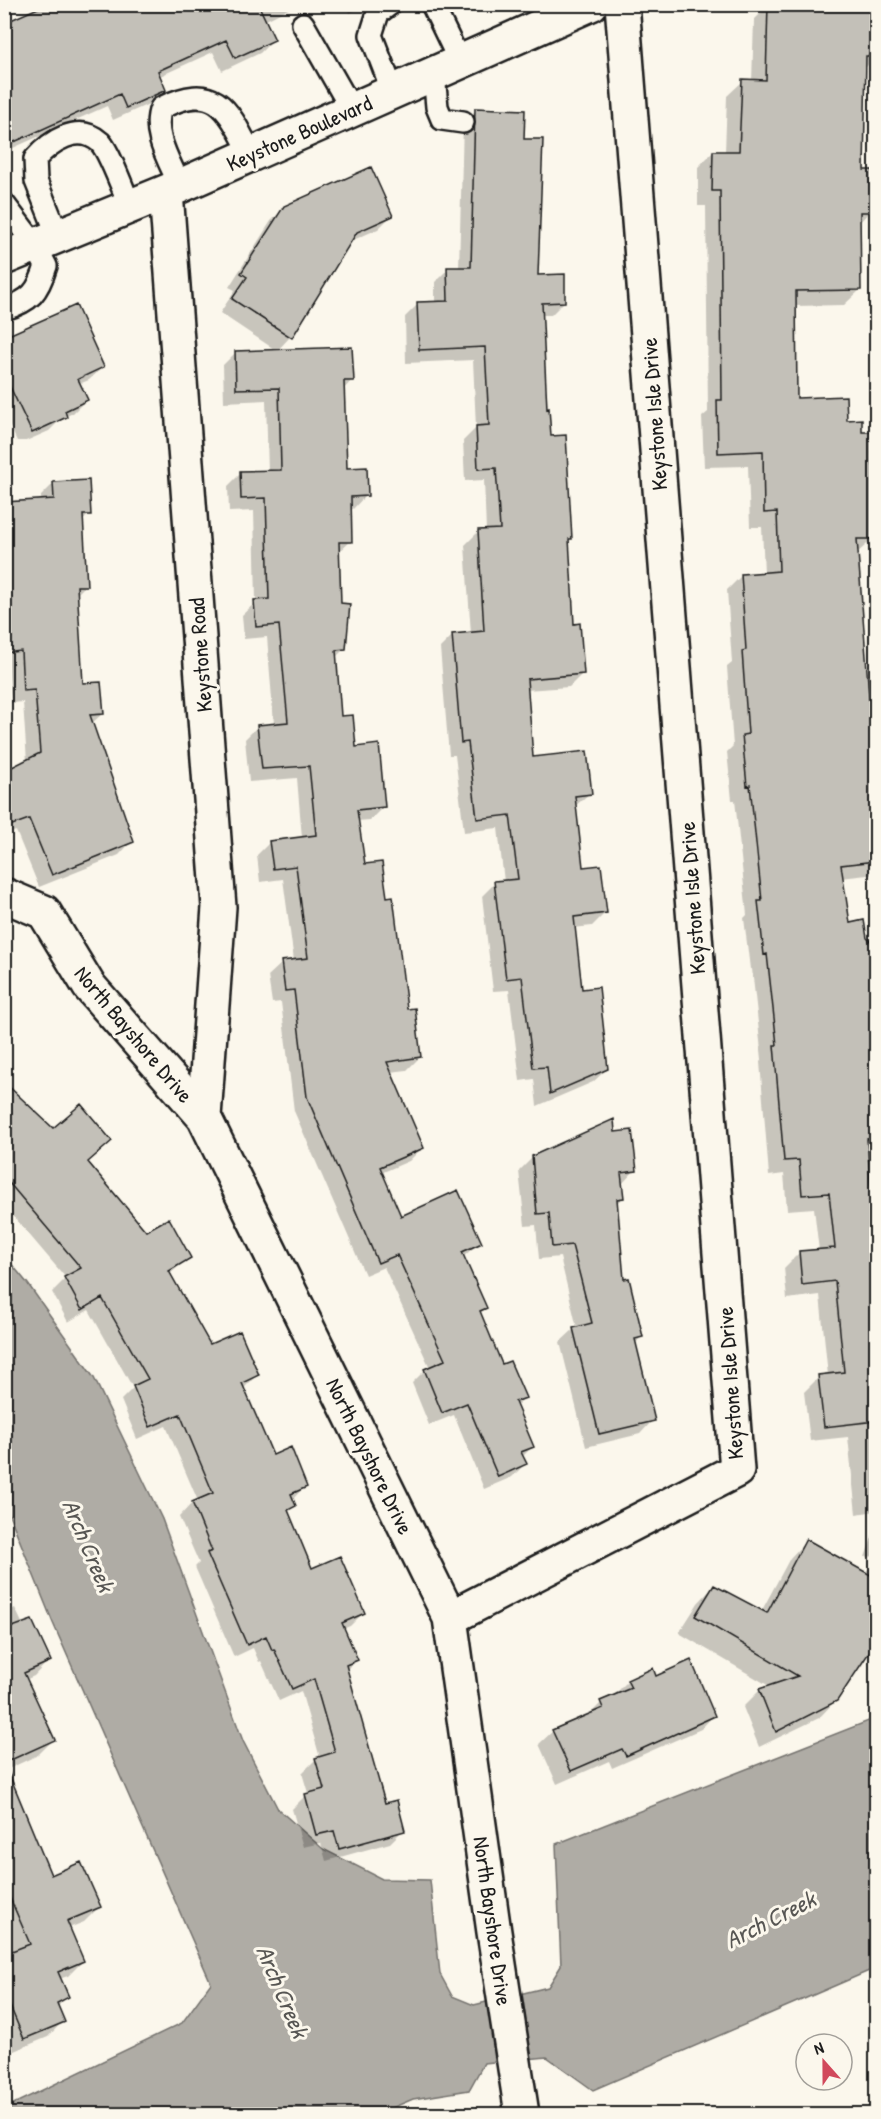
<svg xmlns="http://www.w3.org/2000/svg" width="881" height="2119" font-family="'Patrick Hand',sans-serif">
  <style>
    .water { fill: #afaca5; stroke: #74726e; stroke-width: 1.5 }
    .shadow { fill: #0003 }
    .building { fill: #c3c0b8; stroke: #1c1c1c; stroke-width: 1.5 }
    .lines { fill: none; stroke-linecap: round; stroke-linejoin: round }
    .service-casing { stroke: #1c1c1c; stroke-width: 26 }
    .minor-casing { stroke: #1c1c1c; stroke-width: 38 }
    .service { stroke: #fbf7ec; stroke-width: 21 }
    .minor { stroke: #fbf7ec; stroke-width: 33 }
    .labels { text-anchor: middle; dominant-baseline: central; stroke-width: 6; stroke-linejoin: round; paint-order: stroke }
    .street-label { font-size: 22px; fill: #1c1c1c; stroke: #fbf7ec }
    .water-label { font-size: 24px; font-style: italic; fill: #575653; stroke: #fbf7ec }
  </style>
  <rect width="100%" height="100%" fill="#fbf7ec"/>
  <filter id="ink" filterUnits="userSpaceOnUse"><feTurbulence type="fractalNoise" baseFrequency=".0167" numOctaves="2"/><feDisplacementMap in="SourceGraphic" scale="12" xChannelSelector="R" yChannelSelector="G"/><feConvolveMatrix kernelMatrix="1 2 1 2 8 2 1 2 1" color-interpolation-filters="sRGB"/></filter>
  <g filter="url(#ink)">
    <path class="water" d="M4 1255 28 1284 94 1378 162 1519 243 1741 278 1809 323 1849 382 1879 430 1880 440 1974 452 1996 474 2005 548 1987 561 1966 556 1844 876 1718V1968L593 2090 547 2057 484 2063 469 2090 413 2099 378 2114H5V2108L182 2023 211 1983 53 1623 5 1504Z"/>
    <path class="shadow" d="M60 4H298L264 21 273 40 260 53 222 71 213 52 158 77 164 90 151 103 113 120 107 106 4 152V25Z
      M346 4H369L350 13Z
      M876 4V57L864 69 862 171 870 211 859 223 860 290 844 305 795 306V399L845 421 861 433 871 466H876L874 538 857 553 870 723 876 722V874L841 878 848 925 876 949V1117H873L875 1138 866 1147 871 1207 876 1206V1511L856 1514 848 1437 810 1441 804 1392 819 1377 828 1376 820 1295 787 1299 784 1268 799 1253 819 1251 814 1208 787 1210 784 1174 769 1176 760 1062 762 1059 752 969H750L744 918 747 915 735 800H732L727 752 733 746 727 667 732 663 727 590 742 575 764 573 762 527H750L748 466 704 467 702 417 708 412 706 206H698V167L713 152H725L727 96 743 81H752L754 20 769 5Z
      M476 110 522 140 537 276 564 302 551 315H541L545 410 571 538 568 541 573 625 582 674 569 687 526 690 532 759 590 793 574 807 582 869 605 913 592 926 573 928 580 990 607 1069 593 1082 537 1106 534 1079 520 1081 509 990 493 991 482 896 495 883 504 882 498 828 464 832 455 755H449L440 648 453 635 471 634 465 545 478 532 486 531 484 480 465 481 463 441 476 428 473 360 406 363 405 317 418 304 435 303V282L448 269 459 268 463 123Z
      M285 207 391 216 378 229 349 242 290 337 277 351 220 313 235 290 229 287 271 221Z
      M4 339 103 367 89 380 79 384 86 400 73 413 62 418 49 431 26 441H17L7 421 4 422Z
      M236 352 352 380 343 390 345 469 366 495 353 509H350L351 541 338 553 340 605 345 648 335 658 340 718 384 806 370 820 357 821 363 866 420 1057 407 1070 390 1072 422 1148 409 1161 381 1173 400 1218 480 1242 463 1257 486 1308 479 1314 501 1366 524 1398 516 1406 532 1447 522 1457 525 1464 512 1477 484 1489 454 1415 429 1425 412 1383 425 1370 430 1368 384 1267 365 1275 294 1111 281 1002 272 1003 268 976 282 963 294 961 283 879 260 882 257 855 270 842 302 838 297 778 249 782 245 739 258 726 274 724 267 637 244 639 242 615 256 602 254 511 229 512 228 486 241 473 268 472 266 400 224 402 223 365Z
      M54 483 89 514 82 522 86 585 76 595 82 685 102 714 91 724 132 841 119 855 39 887 16 831 4 835V773L27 762 23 702 11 703 8 664H4V504L41 502V496Z
      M4 1084 53 1130 110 1141 86 1163 146 1233 189 1257 169 1275 209 1346 257 1375 243 1389 273 1457 305 1486 292 1500 294 1506 287 1513 311 1570 363 1613 350 1626 343 1629 356 1660 346 1670 384 1805 403 1830 390 1843 326 1861 321 1843 303 1847 292 1809 308 1793 302 1773 315 1760 320 1758 301 1691 279 1701 261 1661 259 1662 253 1648 234 1657 195 1567 199 1563 179 1517 192 1503 198 1501 166 1426 137 1439 121 1400 133 1388 89 1310 68 1322 52 1292 66 1278 4 1205Z
      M614 1134 635 1170 622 1184V1198L616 1204 623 1281 641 1337 635 1344 653 1420 640 1434 586 1447 560 1342 574 1329 577 1328 560 1257 539 1259 536 1225 525 1226 519 1171 532 1158Z
      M876 1526V1556L865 1557Z
      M806 1541 864 1573 870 1568 876 1572V1639L836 1700 819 1718 759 1747 743 1707 759 1691 771 1687 679 1633 698 1603 714 1586 761 1612 790 1558Z
      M15 1608 23 1625 49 1660 34 1676 25 1680 53 1740 38 1755 6 1770 51 1877 99 1907 84 1922 69 1928 83 1961 68 1976 59 1979 67 1997 57 2007 63 2021 48 2037 9 2053 4 2042V1956L12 1953 4 1934V1613Z
      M628 1681 714 1715 701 1729 612 1768 609 1761 557 1784 539 1744 553 1731 588 1716 601 1703 615 1696V1694Z"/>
    <path class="building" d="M47 4H258L275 40 235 58 226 40 158 71 166 90 126 108 120 94 12 143 4 125V23Z
      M768 4H876V56H866L864 170H873L872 212H860L861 290 796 291 797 398 846 396 847 420 862 419V432H872L873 464H876V539H857L871 722 876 721V861L841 865 850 923 864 920 867 938 876 947V1104H874L876 1138 867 1139 872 1205H876V1421L824 1427 818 1375 844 1372 835 1281 802 1285 799 1251 835 1248 829 1193 802 1195 799 1160 784 1161 774 1045H777L767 954 764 955 758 901H762L750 785 747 786 742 735 748 734 742 651 746 650 741 574 779 571 777 512 764 513 763 451 718 453 717 400H722L720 191H712L713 151H739L742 79 766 80Z
      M475 108 525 110 524 139H543L538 275 565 274V302L542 303 547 409 549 408 551 436 566 435 572 539H569L574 624 580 623 584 674 527 679 533 757 587 751 592 794 575 796 583 867 601 865 607 913 574 917 582 989 599 987 608 1069 550 1094 547 1067 533 1068 522 977 506 979 494 881 518 879 510 815 477 819 468 742 461 743 452 634 484 631 478 530 500 529 496 468 478 469 476 426 489 425 485 347 419 350 417 302 448 301 447 267H471Z
      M371 167 393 216 357 232 292 338 232 299 247 277 241 273 284 206Z
      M76 305 104 367 78 379 88 400 65 411 67 417 32 433 4 374V337Z
      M352 347 354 381H344L347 468 367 467 368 496 351 497 352 542H339L341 603 350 604 346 649 336 650 341 716 353 715 356 747 379 744 385 807 357 810 365 864 382 862 387 897 393 896 407 1009 415 1008 421 1057 387 1062 424 1148 380 1167 401 1216 458 1190 482 1243 462 1252 487 1308 480 1311 502 1364 510 1361 526 1398 515 1402 534 1447 521 1452 527 1464 498 1477 467 1403 442 1413 424 1369 445 1360 397 1255 378 1263 307 1097 294 990 285 991 281 961 308 958 296 866 273 869 269 841 316 835 309 766 262 769 257 725 288 722 279 625 256 627 254 600 269 599 266 498 241 499 240 471 281 470 279 388 236 389 235 351Z
      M89 480 91 515H83L87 586H77L83 683 101 682 104 714 90 715 134 842 52 875 29 819 4 828V771L40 753 35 690 23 691 21 651 4 653V502L54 499 53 482Z
      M4 1082 53 1128 81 1104 112 1141 88 1162 146 1231 169 1218 191 1258 169 1271 210 1344 240 1331 259 1375 242 1383 273 1455 291 1447 307 1487 291 1494 296 1506 288 1510 312 1568 340 1556 365 1613 342 1623 358 1660 346 1665 385 1803 397 1800 405 1831 339 1849 334 1831 316 1835 305 1794 324 1789 315 1758 335 1752 314 1679 292 1689 274 1649 272 1650 266 1636 247 1645 207 1553 212 1551 192 1502 213 1493 180 1414 150 1427 133 1386 148 1379 102 1298 82 1310 64 1277 81 1268 4 1177Z
      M614 1119 615 1132 632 1130 637 1171 621 1173 624 1198 617 1199 624 1279 629 1278 643 1337 635 1339 655 1421 599 1434 573 1328 592 1323 572 1245 552 1247 549 1213 537 1214 532 1156Z
      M806 1539 876 1578V1642L837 1701 776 1732 759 1689 798 1676 695 1616 714 1585 767 1613Z
      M32 1620 51 1661 24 1673 55 1740 4 1763V1630Z
      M691 1660 715 1716 626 1756 622 1749 571 1771 552 1730 603 1708 600 1701 631 1688 627 1680 653 1668 656 1676Z
      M5 1764 51 1875 81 1862 101 1907 67 1921 84 1961 58 1972 69 1997 57 2003 65 2022 24 2039 4 1992V1954L30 1944 4 1884Z"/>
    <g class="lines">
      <g class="service-casing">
        <path id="service" d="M390 4 378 13 371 35 393 92
          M432 4 460 62
          M303 24 352 110
          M434 74 437 107 442 119 463 122
          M180 186C170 162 151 133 161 108 216 80 228 109 251 154
          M4 204 35 245 46 266C38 292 31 301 4 309
          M58 236 36 181 35 159C50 142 78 122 100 142 109 151 124 192 130 206"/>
      </g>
      <g class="minor-casing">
        <path id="minor" d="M166 192 219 907 204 1117
          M4 258 180 186 591 4
          M4 895 44 912 89 986 204 1117 450 1618 494 1932 522 2114
          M450 1618 737 1470 622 4"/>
      </g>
      <use href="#service" class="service"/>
      <use href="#minor" class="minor"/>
    </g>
  </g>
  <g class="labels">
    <g class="street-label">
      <text transform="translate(299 133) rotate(-24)">Keystone Boulevard</text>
      <text transform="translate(654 414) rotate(-94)">Keystone Isle Drive</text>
      <text transform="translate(200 655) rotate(-94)">Keystone Road</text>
      <text transform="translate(692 898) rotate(-94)">Keystone Isle Drive</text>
      <text transform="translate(134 1034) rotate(50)">North Bayshore Drive</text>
      <text transform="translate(730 1383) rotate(-94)">Keystone Isle Drive</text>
      <text transform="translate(370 1456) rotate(64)">North Bayshore Drive</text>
      <text transform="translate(493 1921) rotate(82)">North Bayshore Drive</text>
    </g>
    <g class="water-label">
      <text transform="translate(89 1545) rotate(67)">Arch Creek</text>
      <text transform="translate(770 1919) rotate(-27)">Arch Creek</text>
      <text transform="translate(283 1991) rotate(67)">Arch Creek</text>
    </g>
  </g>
  <rect width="881" height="2119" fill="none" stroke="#fbf7ec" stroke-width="24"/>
  <rect x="12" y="12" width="857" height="2095" fill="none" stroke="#1c1c1c" stroke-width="2" filter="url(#ink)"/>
  <g transform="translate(824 2062) rotate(339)"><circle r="28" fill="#fbf7ec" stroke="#a29f99" stroke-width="1.5"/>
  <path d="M0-4.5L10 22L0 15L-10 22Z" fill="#d1495b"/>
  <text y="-9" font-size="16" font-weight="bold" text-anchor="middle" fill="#1c1c1c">N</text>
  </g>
</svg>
